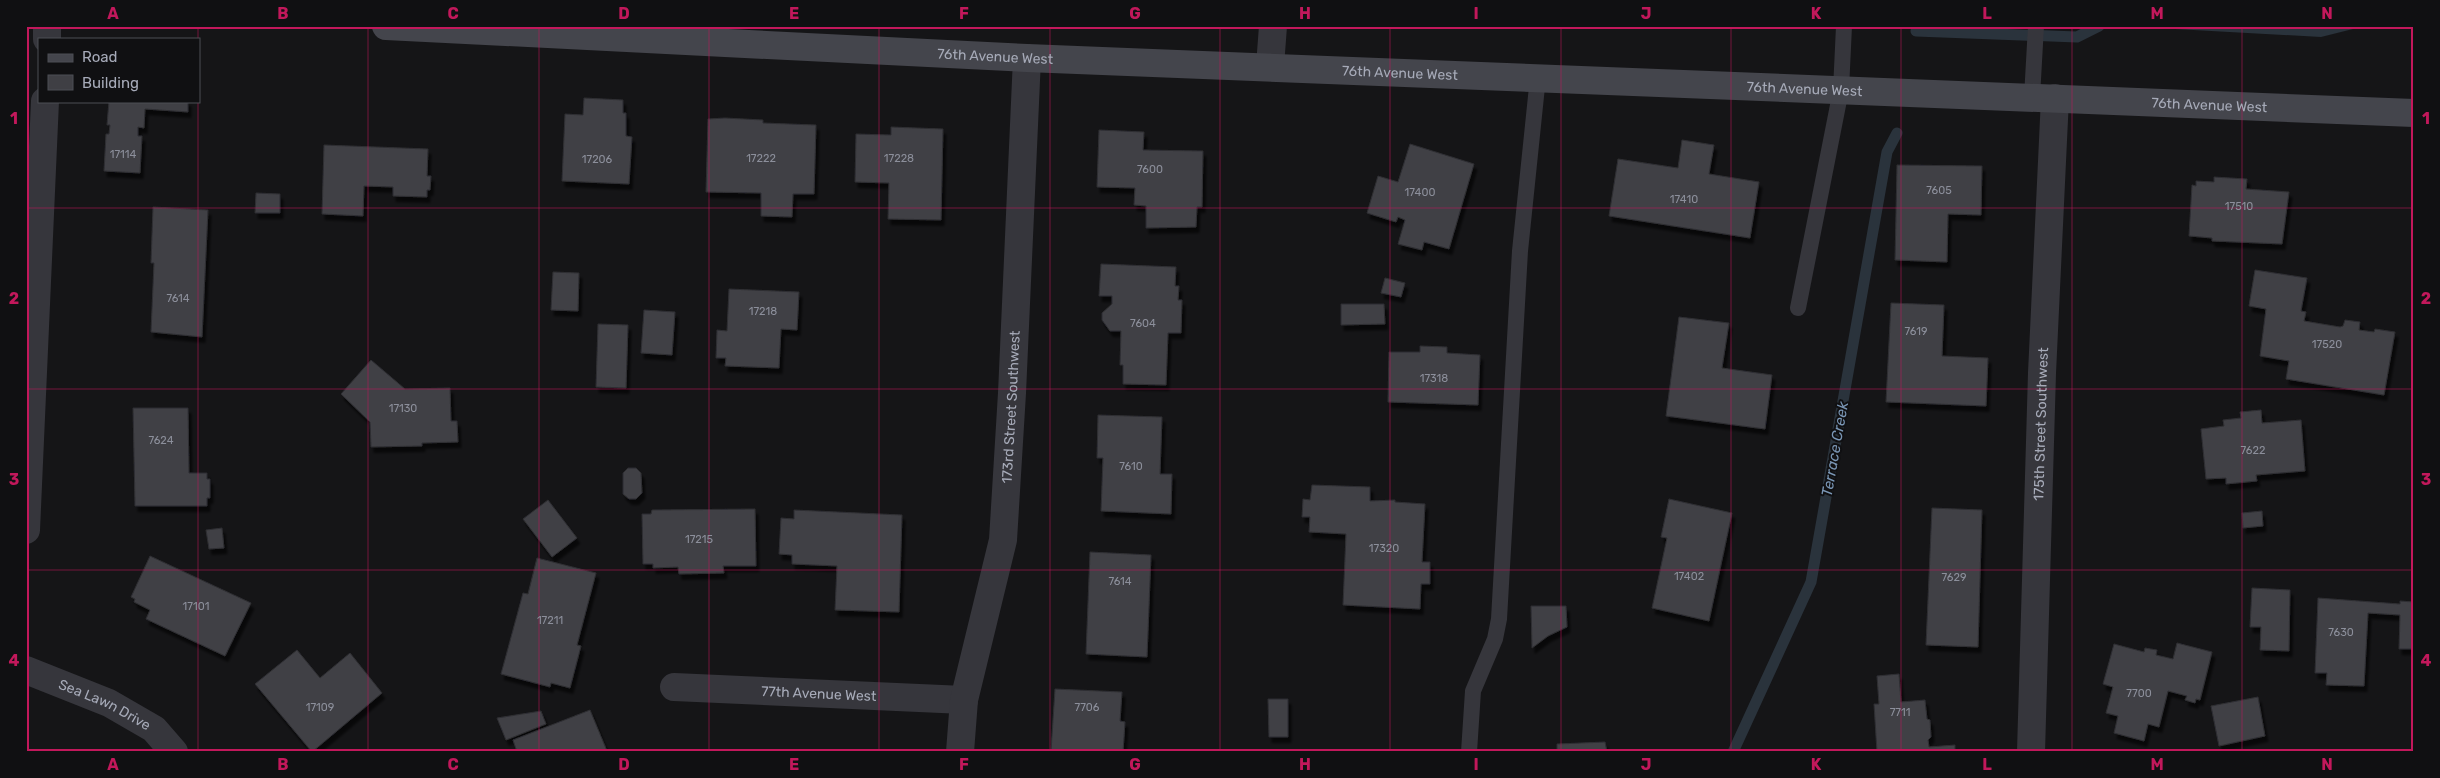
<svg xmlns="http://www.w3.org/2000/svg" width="2440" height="778" font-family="Rubik,sans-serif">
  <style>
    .water { fill: #2a333c }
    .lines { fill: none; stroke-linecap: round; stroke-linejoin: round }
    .stream { stroke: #2a333c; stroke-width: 11 }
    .building { fill: #3f3f44; stroke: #2f2f33; filter: url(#shadow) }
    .lane { stroke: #36363c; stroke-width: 16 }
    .street { stroke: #36363c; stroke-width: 28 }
    .secondary { stroke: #44454c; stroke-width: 28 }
    .grid { fill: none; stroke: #c2185b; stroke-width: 1; stroke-opacity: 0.55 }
    .labels { text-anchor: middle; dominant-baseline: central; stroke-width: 4; stroke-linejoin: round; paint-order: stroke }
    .number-label { font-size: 11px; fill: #8c8f9b }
    .street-label { font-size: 14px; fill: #a6aab8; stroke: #101012 }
    .water-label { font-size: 15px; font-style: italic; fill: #7a96b5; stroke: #101012 }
    .neatline { fill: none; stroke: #c2185b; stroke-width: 2 }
    .grid-label { font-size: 16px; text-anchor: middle; font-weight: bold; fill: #c2185b }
  </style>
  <defs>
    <filter id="shadow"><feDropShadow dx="3" dy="5.5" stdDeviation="1" flood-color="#0009"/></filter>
  </defs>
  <rect width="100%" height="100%" fill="#151517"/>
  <path class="water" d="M2173 26H2365L2321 37 2175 29Z"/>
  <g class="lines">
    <path class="stream" d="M1916 31 2077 37 2099 26
      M1733 752 1811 582 1887 152 1897 133"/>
  </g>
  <path class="building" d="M584 98 623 100V113H626V136L632 137 629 184 562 181 565 114 583 115Z
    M109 101H188V112L145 109 144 128 138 127V136H142L140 173 104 171 106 134H109L110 125H107Z
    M725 118 763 120V123L816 125 814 194H793L792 217 761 216V193L706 192 708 119Z
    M891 127 943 129 941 220 888 219 889 183 855 182 856 134 891 135Z
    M1099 130 1144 132 1143 150 1203 151 1202 207H1197L1196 227 1146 228V206L1134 205 1135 188 1097 187Z
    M1682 140 1714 145 1709 174 1759 182 1750 238 1609 216 1618 159 1678 168Z
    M1410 144 1474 164 1449 249 1424 242 1422 250 1398 244 1405 220 1398 217 1396 222 1367 213 1378 176 1398 182Z
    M324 145 428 149 427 176H431L430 190H427V197L393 196V187L364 186 363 216 322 214Z
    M1897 165 1982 166 1981 215 1948 214 1947 262 1895 260Z
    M2214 177 2247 179 2246 189 2289 192 2282 244 2212 241V238L2189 236 2192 185 2196 186V181L2214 182Z
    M256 193 280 194V213H255Z
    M153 207 208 210 202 337 151 332 154 263H151Z
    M1101 264 1176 267 1175 286H1179L1178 300H1182L1181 333H1168L1166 385 1123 384V365H1120L1121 331H1110L1102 320V313L1112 304V296H1099Z
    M2255 270 2307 278 2301 311 2306 312 2304 321 2340 327 2343 326 2345 320 2360 322 2359 330 2374 332 2375 329 2395 332 2384 395 2286 379 2289 361 2260 356 2266 309 2249 306Z
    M553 272 579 273 578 311 551 310Z
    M1385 278 1405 283 1401 297 1381 293Z
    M729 289 799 292 797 330 781 329 779 368 725 366 726 358H716L717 330 727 331Z
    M1891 303 1944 305 1942 356 1988 358 1986 406 1886 402Z
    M1341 304H1384L1385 324 1341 325Z
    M644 310 675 312 672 355 641 353Z
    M1679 317 1729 323 1722 368 1772 375 1765 429 1666 416Z
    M598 324 628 325 626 388 596 387Z
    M1420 346 1447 347V353L1480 355 1478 405 1388 402 1389 352H1420Z
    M371 360 405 389 450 388 451 421H457L458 442 422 443V446L371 447 370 422 341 394Z
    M133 408H188L189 473H207V479H210V498H207V506H135Z
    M2261 410 2262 423 2301 420 2305 471 2256 475 2257 481 2226 484V478L2206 479 2201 429 2224 426 2223 420 2241 418 2240 412Z
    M1098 415 1162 417 1160 474H1172L1171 514 1101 511 1103 458H1097Z
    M628 468H636L641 473 642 493 636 499H629L623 494V473Z
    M1312 485 1370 487V501L1395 500V502L1425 504 1422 562H1430V584H1421L1420 609 1343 605 1346 534 1309 532 1310 517H1302L1303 499 1310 500Z
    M1669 499 1732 513 1709 621 1652 608 1667 538 1661 537Z
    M548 500 577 538 552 557 523 519Z
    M1932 508 1982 510 1978 647 1926 645Z
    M755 509 756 566H723L724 573 679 574 678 567 653 568V564H643L642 514H651L652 510Z
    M794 510 902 515 899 612 835 610 837 566 792 564V555L779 554 781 518 794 519Z
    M2262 511 2263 526 2243 528 2242 513Z
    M222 528 224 548 209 549 206 530Z
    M1090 552 1151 555 1147 657 1086 654Z
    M150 556 251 603 225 656 146 619 150 610 134 602 135 599 131 597Z
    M537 558 596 573 577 645 581 646 570 688 551 683 550 687 501 674 523 593 528 594Z
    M2252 588 2290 590 2289 651 2260 650 2261 627H2250Z
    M2318 598 2400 604V601L2414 602V649H2399L2400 615 2368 613 2364 686 2326 685 2327 673H2315Z
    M1531 606H1566L1567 627 1548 636 1532 648Z
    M2177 643 2212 652 2200 700 2196 699 2195 703 2185 700 2187 696 2168 691 2159 727 2148 724 2144 741 2114 733 2118 716 2106 713 2113 687 2103 684 2114 644 2144 652 2145 648 2157 650 2156 655 2173 659Z
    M297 650 320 678 350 653 382 693 312 752 255 684Z
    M1899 674 1901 702 1925 700 1927 719 1930 720 1931 737 1928 740 1929 747 1955 745V752H1877L1874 704H1879L1877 676Z
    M1055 689 1122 692 1120 721 1125 722 1123 752H1045L1051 751Z
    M2258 697 2265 736 2219 746 2211 706Z
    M1268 699H1288V737H1269Z
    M590 710 607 751 517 752 513 740Z
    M541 711 546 724 506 740 497 718Z
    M1605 742 1607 752H1557V744Z"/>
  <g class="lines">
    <path class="lane" d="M2032 97 2036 26
      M1798 308 1841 90 1844 26
      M1469 752 1473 691 1495 639 1499 619 1520 251 1538 77"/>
    <g class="street">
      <path d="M47 39V26"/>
      <path d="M1270 66 1273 26"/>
      <path d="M26 530 45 101"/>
      <path id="s1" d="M26 670 109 703 154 729 174 752"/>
      <path id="s2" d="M674 687 964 700"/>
      <path id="s3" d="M960 752 964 700 1003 540 1012 393 1027 58"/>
      <path id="s4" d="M2031 752 2042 373 2055 98"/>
    </g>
    <path class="secondary" id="s5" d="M386 26 1027 58 2414 113"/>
  </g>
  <path class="grid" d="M198 26V39M368 26V752M539 26V752M709 26V752M879 26V752M1050 26V752M1220 26V752M1390 26V752M1561 26V752M1731 26V752M1901 26V752M2072 26V752M2242 26V752M198 101V752M26 208H2414M26 389H2414M26 570H2414"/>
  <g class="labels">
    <g class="number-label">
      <text x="123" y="154">17114</text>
      <text x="761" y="158">17222</text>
      <text x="899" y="158">17228</text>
      <text x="597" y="159">17206</text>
      <text x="1150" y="169">7600</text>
      <text x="1939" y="190">7605</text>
      <text x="1420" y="192">17400</text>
      <text x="1684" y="199">17410</text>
      <text x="2239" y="206">17510</text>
      <text x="178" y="298">7614</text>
      <text x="763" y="311">17218</text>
      <text x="1143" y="323">7604</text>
      <text x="1916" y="331">7619</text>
      <text x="2327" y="344">17520</text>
      <text x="1434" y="378">17318</text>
      <text x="403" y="408">17130</text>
      <text x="161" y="440">7624</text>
      <text x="2253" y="450">7622</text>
      <text x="1131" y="466">7610</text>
      <text x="699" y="539">17215</text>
      <text x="1384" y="548">17320</text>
      <text x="1689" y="576">17402</text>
      <text x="1954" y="577">7629</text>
      <text x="1120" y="581">7614</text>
      <text x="196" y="606">17101</text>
      <text x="550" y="620">17211</text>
      <text x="2341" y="632">7630</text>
      <text x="2139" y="693">7700</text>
      <text x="320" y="707">17109</text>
      <text x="1087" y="707">7706</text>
      <text x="1900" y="712">7711</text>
    </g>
    <g class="street-label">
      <text stroke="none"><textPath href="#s5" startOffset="610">76th Avenue West</textPath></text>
      <text stroke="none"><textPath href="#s5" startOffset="1015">76th Avenue West</textPath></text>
      <text stroke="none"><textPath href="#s5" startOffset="1420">76th Avenue West</textPath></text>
      <text stroke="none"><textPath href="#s5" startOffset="1825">76th Avenue West</textPath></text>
      <text stroke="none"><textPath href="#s3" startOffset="350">173rd Street Southwest</textPath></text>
      <text stroke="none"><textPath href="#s4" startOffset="328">175th Street Southwest</textPath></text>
      <text stroke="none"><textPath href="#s2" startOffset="145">77th Avenue West</textPath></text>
      <text stroke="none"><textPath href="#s1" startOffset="86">Sea Lawn Drive</textPath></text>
    </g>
    <g class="water-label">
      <text transform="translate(1835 449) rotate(-80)">Terrace Creek</text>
    </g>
  </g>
  <rect width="2440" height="778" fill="none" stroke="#101012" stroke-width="55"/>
  <rect x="38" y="38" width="162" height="65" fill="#101012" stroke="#4c4e54"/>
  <rect x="48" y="54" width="25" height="8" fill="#44454c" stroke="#4c4e54"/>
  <text x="82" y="62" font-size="15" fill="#a6aab8">Road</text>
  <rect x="48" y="75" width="25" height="15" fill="#3f3f44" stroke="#4c4e54"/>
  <text x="82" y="88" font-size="15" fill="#a6aab8">Building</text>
  <rect x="28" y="28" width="2384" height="722" class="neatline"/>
  <g class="grid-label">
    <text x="113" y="19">A</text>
    <text x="283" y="19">B</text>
    <text x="453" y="19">C</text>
    <text x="624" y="19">D</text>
    <text x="794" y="19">E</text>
    <text x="964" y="19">F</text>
    <text x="1135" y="19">G</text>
    <text x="1305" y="19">H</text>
    <text x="1476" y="19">I</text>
    <text x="1646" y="19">J</text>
    <text x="1816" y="19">K</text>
    <text x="1987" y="19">L</text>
    <text x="2157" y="19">M</text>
    <text x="2327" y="19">N</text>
    <text x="14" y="124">1</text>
    <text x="2426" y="124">1</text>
    <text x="14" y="304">2</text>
    <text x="2426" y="304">2</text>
    <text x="14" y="485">3</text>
    <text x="2426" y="485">3</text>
    <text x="14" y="666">4</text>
    <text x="2426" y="666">4</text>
    <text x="113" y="770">A</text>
    <text x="283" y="770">B</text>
    <text x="453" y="770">C</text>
    <text x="624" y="770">D</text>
    <text x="794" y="770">E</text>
    <text x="964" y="770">F</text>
    <text x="1135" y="770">G</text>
    <text x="1305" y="770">H</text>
    <text x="1476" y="770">I</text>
    <text x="1646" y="770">J</text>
    <text x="1816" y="770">K</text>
    <text x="1987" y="770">L</text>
    <text x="2157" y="770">M</text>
    <text x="2327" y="770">N</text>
  </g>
</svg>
